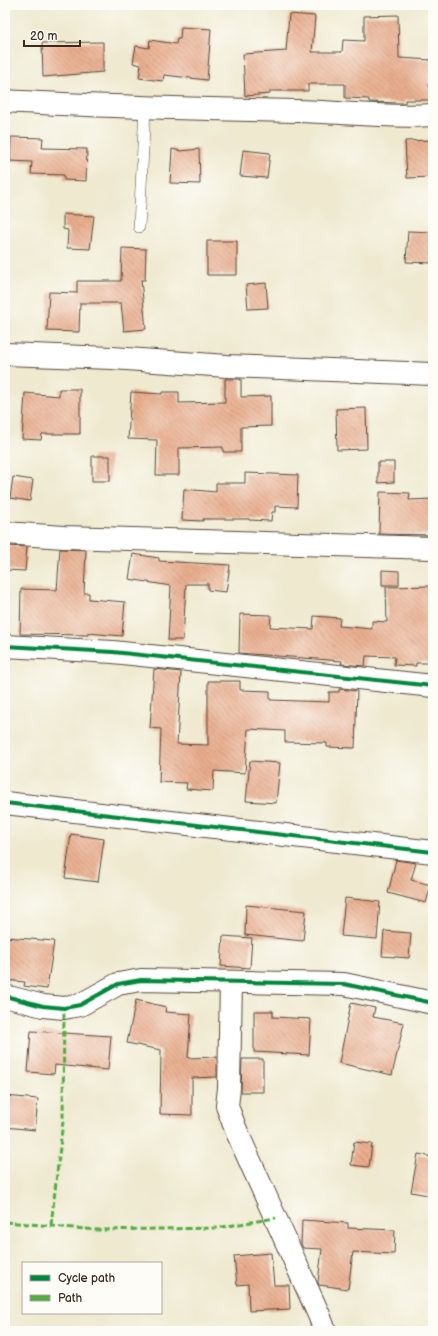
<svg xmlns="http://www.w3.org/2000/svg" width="438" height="1336" font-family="'Balsamiq Sans',sans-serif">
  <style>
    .building { fill: url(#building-back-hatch) }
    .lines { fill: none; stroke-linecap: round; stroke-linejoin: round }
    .lane-casing { stroke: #564739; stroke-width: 12 }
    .street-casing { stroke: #564739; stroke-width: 24 }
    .lane { stroke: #fff; stroke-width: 11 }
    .street { stroke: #fff; stroke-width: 22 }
    .quiet { stroke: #55ab43; stroke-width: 3; stroke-dasharray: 6 3; stroke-linecap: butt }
    .cycleway-casing { stroke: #fdfcf7; stroke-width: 6 }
    .cycleway { stroke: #00873e; stroke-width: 4 }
  </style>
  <defs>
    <pattern id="building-back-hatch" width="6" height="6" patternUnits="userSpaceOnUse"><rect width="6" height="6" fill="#e9ad8d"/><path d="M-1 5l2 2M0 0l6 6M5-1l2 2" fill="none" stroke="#be8d73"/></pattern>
  </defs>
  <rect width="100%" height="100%" fill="#fdfcf7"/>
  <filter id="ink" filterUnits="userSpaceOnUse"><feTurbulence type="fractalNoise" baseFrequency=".025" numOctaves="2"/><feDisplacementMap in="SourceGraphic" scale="8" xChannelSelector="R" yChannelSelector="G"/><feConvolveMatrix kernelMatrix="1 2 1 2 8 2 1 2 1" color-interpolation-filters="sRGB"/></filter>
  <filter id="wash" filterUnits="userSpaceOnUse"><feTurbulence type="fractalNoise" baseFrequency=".012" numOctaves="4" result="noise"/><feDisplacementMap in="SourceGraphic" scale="16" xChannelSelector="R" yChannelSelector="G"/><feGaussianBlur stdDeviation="0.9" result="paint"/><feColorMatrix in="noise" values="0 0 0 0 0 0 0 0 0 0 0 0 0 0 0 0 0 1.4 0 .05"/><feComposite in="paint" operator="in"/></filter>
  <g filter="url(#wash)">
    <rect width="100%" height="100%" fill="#eee9cf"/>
    <g id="blocks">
      <path class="building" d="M289 14 315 16 312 52H342L343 40 364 41V16L398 15 399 58 431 60 429 86H431V100H405V103H399L369 102V99L345 98V84H308V91H270V94L245 96 243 54 286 51Z
        M181 27 211 29 207 80 164 75 163 81 139 78 141 65 133 63 136 46 149 48 150 40 176 44 177 39H180Z
        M103 42V72L43 77 42 43Z
        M11 137 43 138 42 148 87 149 86 181 64 180V175L31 174 32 162 10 161Z
        M433 140V177L407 178 405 141Z
        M172 149 181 151 199 149 200 184 170 183Z
        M243 150 270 153 267 178 240 176Z
        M63 214 94 216 90 249 67 248 68 230 63 229Z
        M408 231 433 232V263L406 262Z
        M207 241H237V275H207Z
        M122 248 146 249 145 280H141L146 329 124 331 121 303H80L79 332 47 331 49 292 77 293V281H121Z
        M266 283 268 308 248 309 246 285Z
        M225 379H241V397L271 396V426L241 427V452H223V447L179 448V475H156L157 440 128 439 131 392 162 394V392H179V403L225 402Z
        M59 389H80V434H42L41 440 22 439 25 393 59 396Z
        M366 408 367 449 337 450 336 409Z
        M92 456H110V481H92Z
        M378 462H394V482L378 483Z
        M245 473 298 475 297 507 275 506V512H272L271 521 249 520V519H203V521L182 520 184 489 216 492V483H245Z
        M13 477 33 480 30 501 10 498Z
        M380 492 410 493 409 500 433 499V535L379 534Z
        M5 546 27 547 25 571 5 570Z
        M60 549 86 550 84 593H89V599L125 602 122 636 88 633V635L20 634 21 589 57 590Z
        M133 554 159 558V561L230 565 226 592 208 590V584H186L183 640H168L171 586 129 579Z
        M382 570 399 571V585H382Z
        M433 586V663H416V666L394 665 395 657 366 656 365 666 341 664 342 661 239 653 240 614 271 615 270 627 313 629 314 616 340 618 339 626 372 629V621L387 622 386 587Z
        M154 669 181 672 177 744 208 745V681H240V690L270 691V700L329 702V692H339V689L357 691 355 748 327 747V743L285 742V731L248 729 245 773 214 771 213 791 186 789 187 783 159 782 161 729 150 728Z
        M250 761 280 763 276 803 246 801Z
        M71 834 104 839 98 882 65 878Z
        M396 860 416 863 411 880 431 885 426 903 388 893Z
        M345 898 380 902 377 939 341 936Z
        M246 905 306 911 303 941 245 935Z
        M384 931 411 933 409 958 382 956Z
        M223 936 252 938 250 968 221 966Z
        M5 937 54 941 47 989 24 986 25 982 5 980Z
        M136 1000 166 1007 165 1012 191 1014 188 1058 217 1057V1077L192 1078V1115L160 1114 161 1050 127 1043Z
        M351 1003 375 1008 373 1017 404 1023 392 1075 339 1063Z
        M254 1011H273V1017L311 1019 309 1055 254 1052Z
        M31 1031 111 1036 108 1070 55 1065 54 1074 28 1072Z
        M242 1059H263V1092H241Z
        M5 1096 38 1099 35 1130 5 1127Z
        M354 1142 372 1144 369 1167 351 1165Z
        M418 1154 433 1157V1196L411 1192Z
        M302 1220 348 1223V1228L395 1230 394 1254 353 1252 348 1289 319 1285 318 1282 322 1249 303 1248 301 1244Z
        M271 1253 274 1285H289L290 1309 249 1311 248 1284 237 1285 234 1256Z"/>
    </g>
  </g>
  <g filter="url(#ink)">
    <use href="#blocks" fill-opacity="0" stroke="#564739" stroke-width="1"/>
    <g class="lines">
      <g class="lane-casing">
        <path id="lane" d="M139 227 145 108"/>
      </g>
      <g class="street-casing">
        <path id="street" d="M5 101C102 107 199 109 296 111 342 112 388 118 433 115
          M5 354 112 358 227 366 433 374
          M5 533 64 537 433 548
          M5 646 113 652 433 686
          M5 803 433 852
          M231 982 229 1088 227 1106 236 1130 319 1315 325 1331
          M5 996 43 1006 64 1008 80 1005 118 984 141 980 344 984 433 1003"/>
      </g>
      <use href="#lane" class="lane"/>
      <use href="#street" class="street"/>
      <path class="quiet" d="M5 1222 98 1230 216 1228 276 1218
        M51 1225 63 1121 64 1008"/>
      <g class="cycleway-casing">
        <path id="cycleway" d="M5 646 113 652 433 686
          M5 803 433 852
          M5 996 43 1006 64 1008 80 1005 118 984 141 980 344 984 433 1003"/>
      </g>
      <use href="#cycleway" class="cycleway"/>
    </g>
  </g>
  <rect width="438" height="1336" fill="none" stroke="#fdfcf7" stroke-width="20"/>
  <rect x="22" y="1262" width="140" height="52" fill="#fdfcf7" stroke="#afa8a0"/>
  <rect x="30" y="1275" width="20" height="6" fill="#00873e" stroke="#afa8a0"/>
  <text x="58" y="1282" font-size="12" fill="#3b2a1e">Cycle path</text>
  <rect x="30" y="1295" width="20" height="6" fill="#55ab43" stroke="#afa8a0"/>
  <text x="58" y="1302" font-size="12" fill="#3b2a1e">Path</text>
  <path d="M24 40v6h56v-6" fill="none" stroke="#3b2a1e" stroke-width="2"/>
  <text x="30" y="40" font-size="12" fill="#3b2a1e" stroke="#fdfcf7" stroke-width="3" paint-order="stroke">20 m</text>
</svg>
